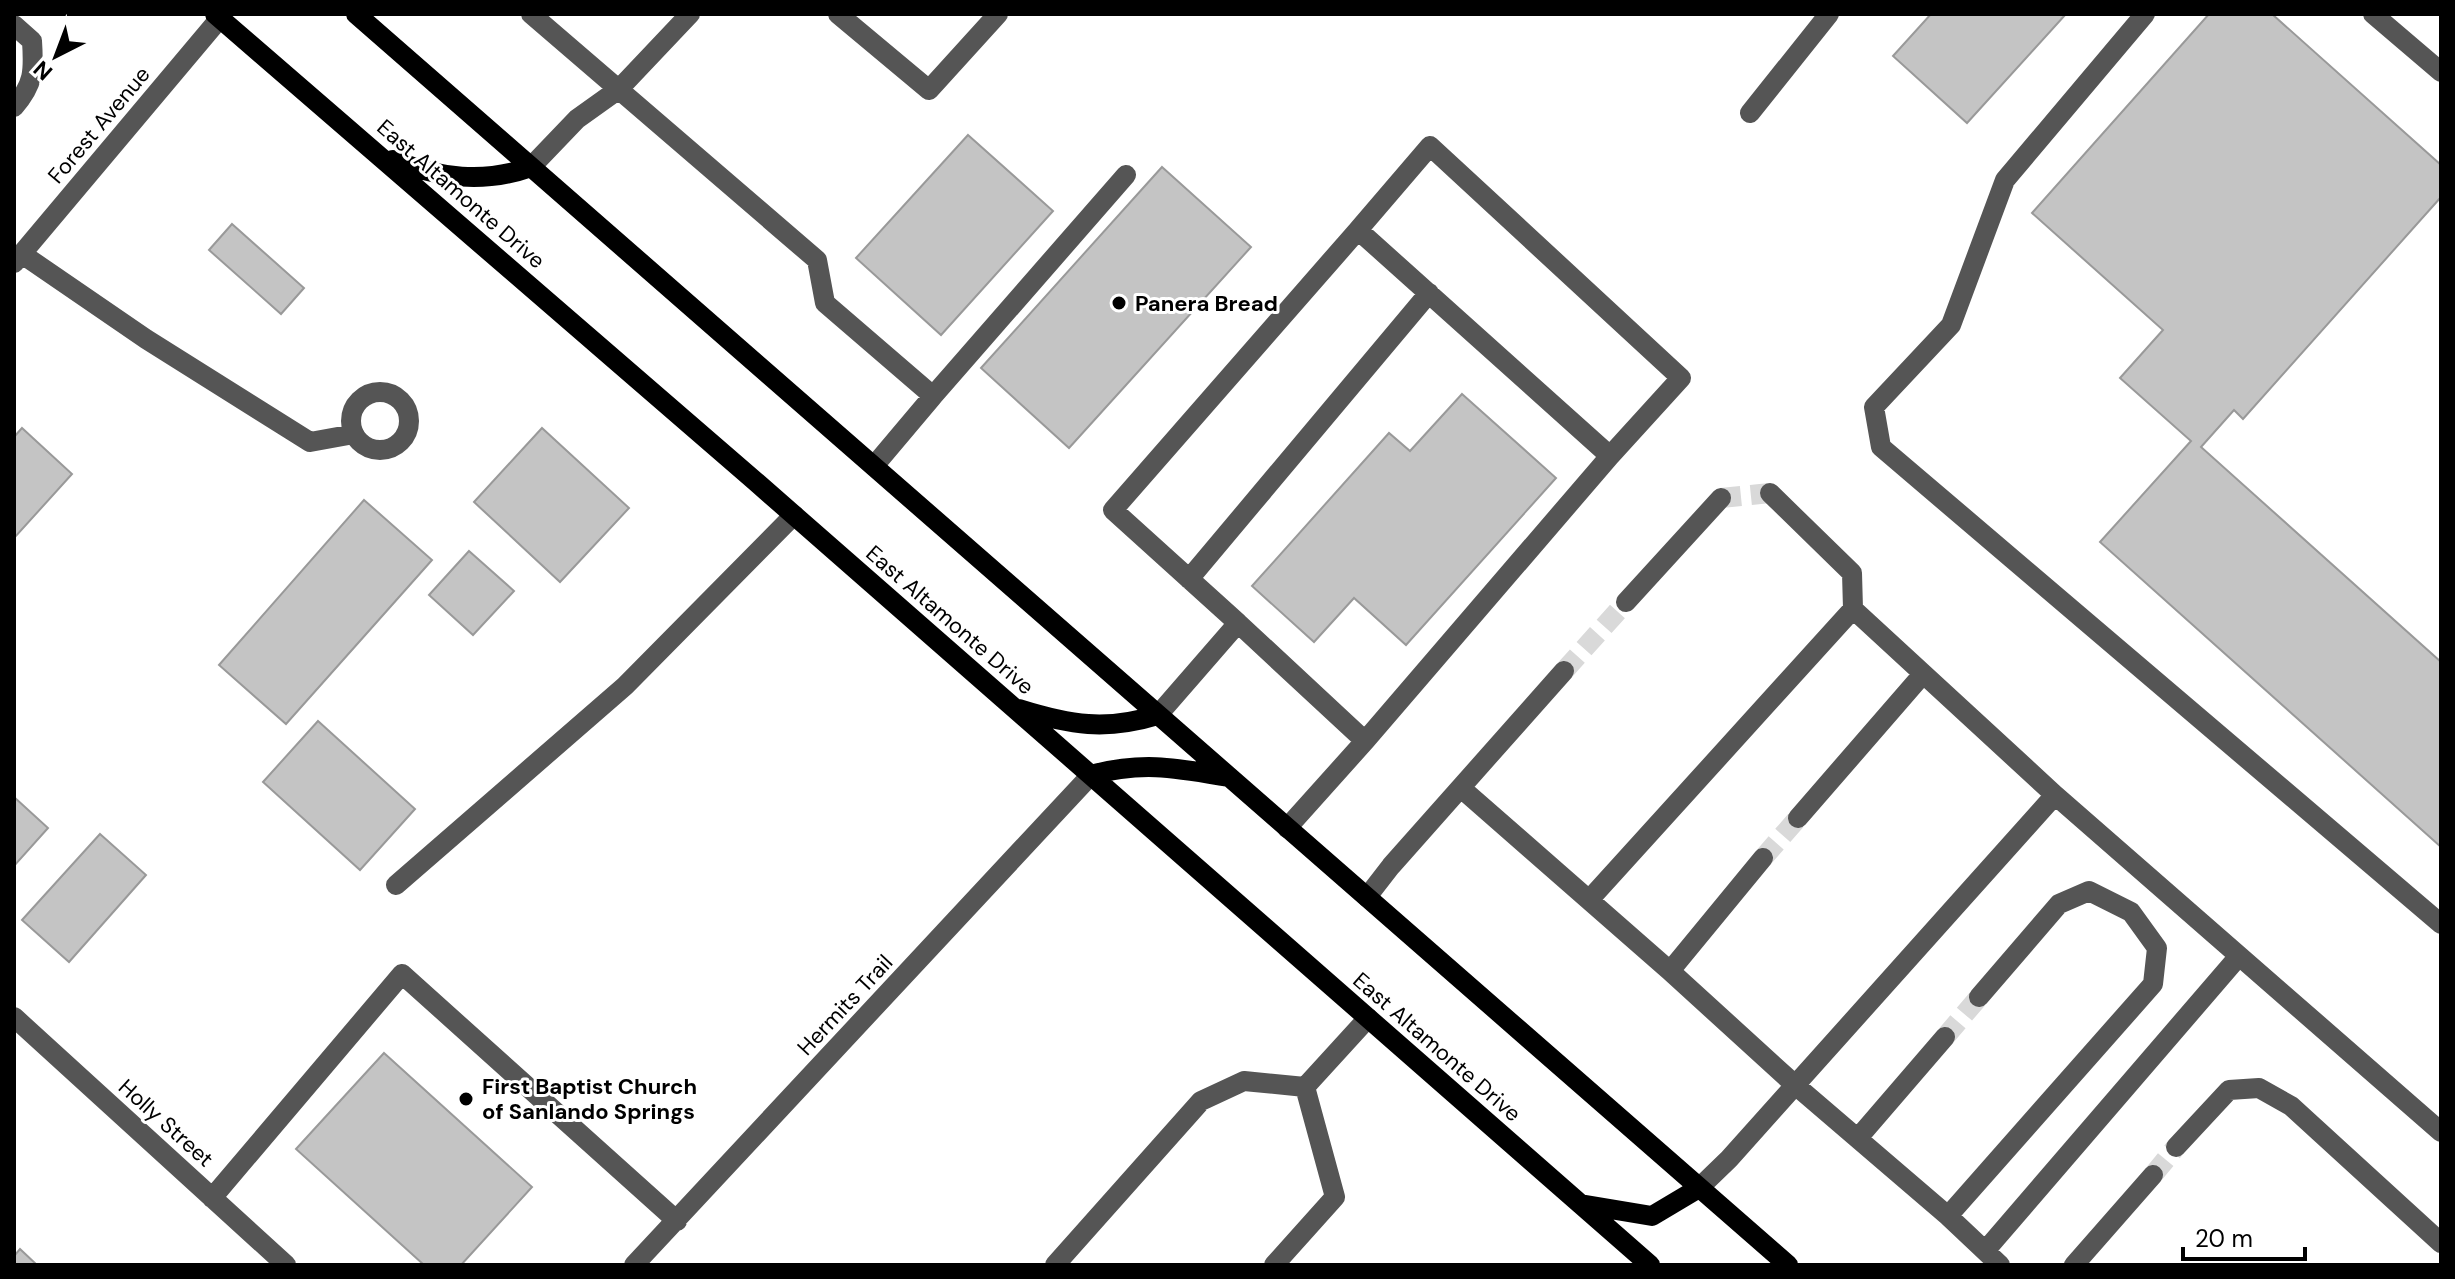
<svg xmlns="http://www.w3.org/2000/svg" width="2455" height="1279" font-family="'DM Sans',sans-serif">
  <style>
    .building { fill: #c4c4c4; stroke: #999; stroke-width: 2 }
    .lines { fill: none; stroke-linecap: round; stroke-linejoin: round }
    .minor-tunnel { stroke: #d9d9d9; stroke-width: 20; stroke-dasharray: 20 10; stroke-linecap: butt }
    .minor { stroke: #555; stroke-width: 20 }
    .major { stroke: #000; stroke-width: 20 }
    .poi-dot { fill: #000; stroke: #fff; stroke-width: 3 }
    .labels { text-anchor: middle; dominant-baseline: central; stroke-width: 6; stroke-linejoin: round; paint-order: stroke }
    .street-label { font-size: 22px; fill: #000; stroke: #fff }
    .poi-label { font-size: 22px; font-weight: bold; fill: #000; stroke: #fff; text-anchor: start }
  </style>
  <rect width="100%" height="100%" fill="#fff"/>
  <path class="building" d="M1931 14H2066L1967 123 1893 56Z
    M2209 14H2272L2441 165V197L2243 419 2234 410 2201 447 2441 662V847L2100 542 2191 441 2120 378 2163 330 2032 213Z
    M968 135 1053 211 941 335 856 258Z
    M1162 167 1251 247 1069 448 981 368Z
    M232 224 304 288 281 314 209 250Z
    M1462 394 1556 478 1406 645 1354 598 1314 642 1252 586 1389 433 1410 451Z
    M22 428 72 474 15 537 14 437Z
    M542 428 629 508 560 582 474 502Z
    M364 500 432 560 286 724 219 665Z
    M469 551 514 591 473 635 429 595Z
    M318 721 415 809 360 870 263 782Z
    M14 797 48 828 14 866Z
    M100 834 146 875 69 962 22 920Z
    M384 1053 532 1187 461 1265H424L296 1149Z
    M20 1249 37 1265H14V1256Z"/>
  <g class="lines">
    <path class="minor-tunnel" d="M1721 498 1770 493
      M1564 671 1626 602
      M1763 858 1798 818
      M1945 1037 1979 997
      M2153 1175 2176 1147"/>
    <path class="minor" d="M531 14 817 260 825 303 933 396 874 466
      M838 14 929 90 998 14
      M2145 14 2005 180 1951 325 1874 407 1881 447 2441 924
      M2373 14 2441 72
      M14 25 32 41C34 71 34 84 14 107
      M1750 113 1829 14
      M531 167 577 119 619 89 690 14
      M1358 230 1430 146 1681 378 1610 456
      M22 254 146 339 310 442 354 434
      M14 263 220 18
      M351 421a29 29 0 1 1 58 0a29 29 0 1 1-58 0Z
      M933 396 1126 175
      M1189 579 1429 293
      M1626 602 1721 498
      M1853 609 2055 795 2441 1132
      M1238 623 1365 741
      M1158 715 1238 623 1113 510 1358 230 1610 456 1365 741 1287 828
      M1461 788 1670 971 1794 1084 1948 1216 2000 1265
      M1798 818 1923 674
      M396 885 625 686 794 515
      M1367 897 1391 866 1564 671
      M1589 900 1853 609 1852 573 1770 493
      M1670 971 1763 858
      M14 1017 286 1265
      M1305 1087 1368 1018
      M1858 1138 1945 1037
      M2176 1147 2229 1090 2259 1088 2291 1106 2441 1243
      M1699 1188 1729 1159 2055 795
      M212 1198 402 974 677 1221
      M1948 1216 2153 984 2157 948 2131 912 2089 891 2059 904 1979 997
      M1985 1251 2239 956
      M634 1265 1091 775
      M1055 1265 1201 1101 1244 1081 1305 1087
      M1274 1265 1335 1197 1305 1087
      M2074 1265 2153 1175"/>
    <path class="major" d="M215 14 755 481 1650 1265
      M356 14 1788 1265
      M393 160C440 178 483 184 531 167
      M1019 709C1070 725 1106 731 1158 715
      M1091 775C1143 761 1176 768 1229 777
      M1580 1204 1652 1216 1699 1188"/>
  </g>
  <g class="poi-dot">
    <circle cx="1119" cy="303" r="8"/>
    <circle cx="466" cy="1099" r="8"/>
  </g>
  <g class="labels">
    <g class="street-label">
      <text transform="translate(99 125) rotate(-50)">Forest Avenue</text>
      <text transform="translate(461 194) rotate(41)">East Altamonte Drive</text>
      <text transform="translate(950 620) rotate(41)">East Altamonte Drive</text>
      <text transform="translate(845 1005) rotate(-47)">Hermits Trail</text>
      <text transform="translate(1437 1047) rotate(41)">East Altamonte Drive</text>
      <text transform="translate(166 1123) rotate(42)">Holly Street</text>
    </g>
    <g class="poi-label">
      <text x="1135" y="303">Panera Bread</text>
      <text x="482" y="1086">First Baptist Church<tspan x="482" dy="25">of Sanlando Springs</tspan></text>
    </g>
  </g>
  <rect width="2455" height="1279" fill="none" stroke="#000000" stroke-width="32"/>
  <g transform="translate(56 56) rotate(222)" stroke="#ffffff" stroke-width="6" paint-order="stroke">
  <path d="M0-6L14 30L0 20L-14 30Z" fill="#000000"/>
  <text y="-12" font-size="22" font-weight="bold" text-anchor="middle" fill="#000000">N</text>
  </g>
  <path d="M2183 1247v12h122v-12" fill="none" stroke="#000000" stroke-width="4"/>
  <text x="2195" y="1247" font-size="24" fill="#000000" stroke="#ffffff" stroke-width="6" paint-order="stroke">20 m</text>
</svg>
